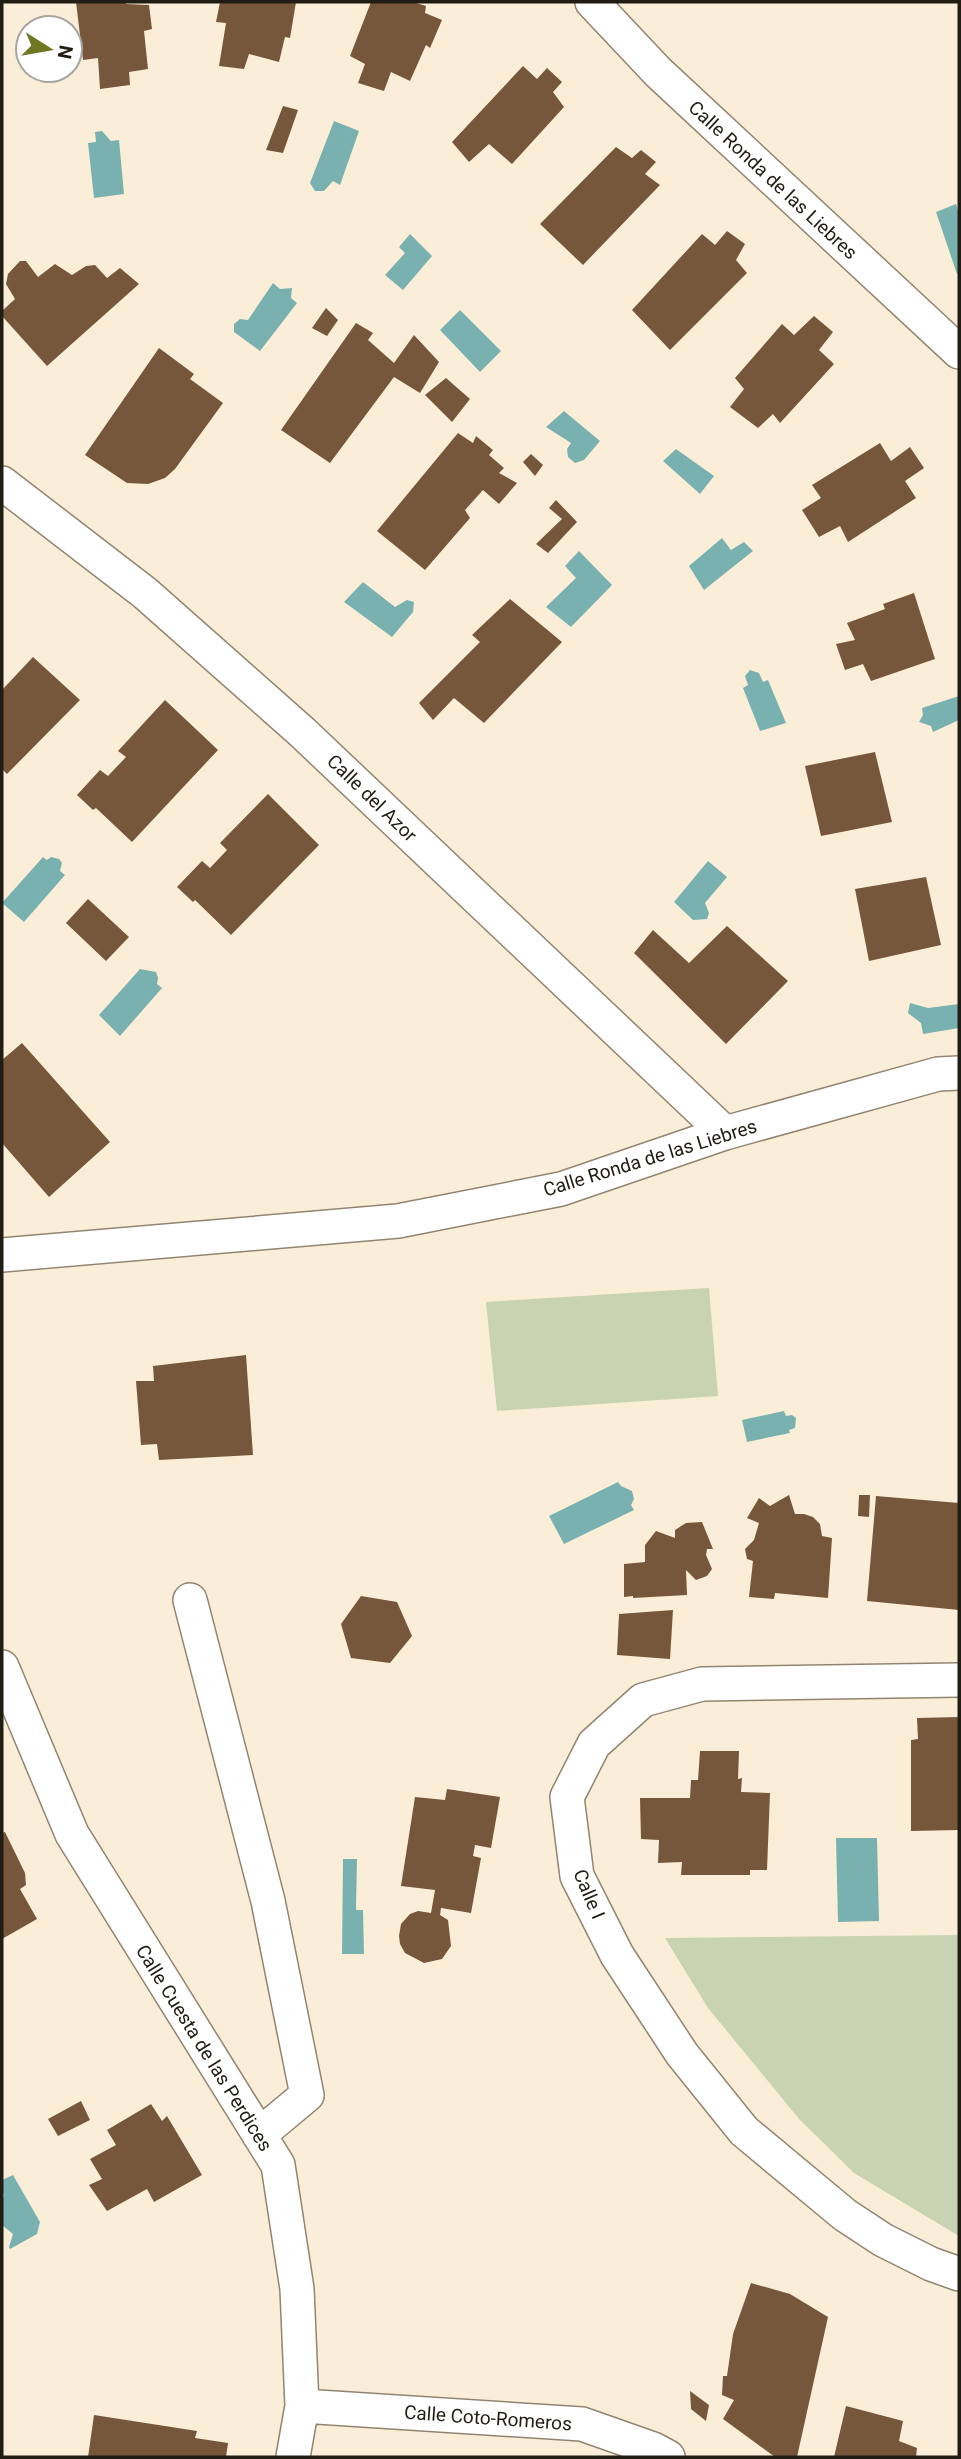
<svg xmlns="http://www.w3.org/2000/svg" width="961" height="2459" font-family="Roboto,sans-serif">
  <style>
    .green { fill: #c8d3b3 }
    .water { fill: #79b1b1 }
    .building { fill: #76573b }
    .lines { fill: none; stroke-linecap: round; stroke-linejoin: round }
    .street-casing { stroke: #918571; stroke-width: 36 }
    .street { stroke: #fff; stroke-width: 33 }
    .labels { text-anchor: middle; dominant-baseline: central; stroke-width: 7; stroke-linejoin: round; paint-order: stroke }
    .street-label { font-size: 19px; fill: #211d15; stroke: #fff }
  </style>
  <rect width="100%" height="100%" fill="#fbeed8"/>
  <path class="green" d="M709 1288 718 1396 497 1411 486 1302Z
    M959 1935V2236L854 2173 799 2119 708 2008 665 1938Z"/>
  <path class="water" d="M334 121 359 131 340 185 333 181 324 191H315L310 183Z
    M102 131 111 141 119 140 124 194 94 198 88 143 96 142 95 132Z
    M956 204 959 214V273L957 274 936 212Z
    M410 234 432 256 403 290 385 275 405 253 399 247Z
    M273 283 280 289 292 288 291 298 297 303 260 351 234 332V324L240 319 248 320Z
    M460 310 501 351 480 372 440 330Z
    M564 411 600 441 584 460 575 463 568 457 567 449 571 443 546 427Z
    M676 449 714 476 700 494 663 461Z
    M722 538 731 550 744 542 753 551 704 590 689 566Z
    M579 551 612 585 571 627 546 607 576 578 565 566Z
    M363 582 395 607 407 600 414 602 413 612 392 637 344 602Z
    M750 670 759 673 763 682 768 680 786 723 760 731 743 688 748 685 745 676Z
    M959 696V720L933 732 931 726 919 722 923 715 922 708Z
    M43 857 47 860 51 857 59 859 62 863 60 871 65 875 24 922 2 903Z
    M708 861 727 877 705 903 709 913 707 919 693 920 674 902Z
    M140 969 156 972 158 978 157 984 162 988 120 1036 99 1015Z
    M910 1003 928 1008 959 1004V1028L923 1034 921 1023 908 1013Z
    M784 1411 786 1416 792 1415 796 1418 795 1428 789 1430 790 1433 747 1442 742 1420Z
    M618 1482 621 1486 632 1491 634 1499 631 1505 634 1510 564 1544 549 1516Z
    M836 1838H877L879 1921 838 1922Z
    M343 1859H357L356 1910H363L364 1954H342Z
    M13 2175 40 2222 37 2234 10 2249 9 2247 13 2234 2 2225V2202L4 2195 2 2191V2180Z"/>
  <path class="building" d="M76 2H126V4L149 5 152 29 144 31 148 69 129 72 130 85 100 89 98 58 83 60Z
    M220 2H296L290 38 285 37 279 62 249 54 244 69 219 66 226 23 216 22Z
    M371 2H413L426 6 425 13 442 20 430 48 426 45 410 81 391 72 384 91 358 83 365 64 350 56Z
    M523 66 537 79 547 68 562 82 553 92 564 107 512 164 489 144 469 162 452 142Z
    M283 106 298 110 283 153 266 150Z
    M616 147 632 158 641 150 656 162 645 174 660 185 583 265 540 224Z
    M727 231 745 244 736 260 747 273 670 350 632 310 702 234 715 245Z
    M20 261H26L38 277 55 264 72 275 86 266 95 265 107 278 120 268 139 284 47 366 2 316V311L15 299 6 284 8 274Z
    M326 308 338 320 327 336 312 328Z
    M814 316 833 332 819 350 834 364 780 423 773 414 758 428 730 407 744 389 735 378 782 324 794 335Z
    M356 323 373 333 368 340 394 363 414 335 439 362 420 393 394 377 330 463 281 430Z
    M159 348 194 374 190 379 223 403 175 469 165 478 148 484 127 483 85 455Z
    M446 378 470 399 452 422 425 395Z
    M458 433 473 443 476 436 493 450 489 455 504 468 499 473 517 483 499 504 483 490 465 510 470 518 425 570 377 531Z
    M880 443 891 461 910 447 924 468 905 481 916 498 848 542 840 526 819 537 802 510 821 498 812 485Z
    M531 454 543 465 535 476 523 462Z
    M556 500 577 522 548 553 536 544 562 519 549 508Z
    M914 593 935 659 871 681 863 664 845 670 836 644 855 640 847 623 885 609 883 604Z
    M510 599 562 642 484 723 454 698 433 720 419 703 480 642 472 635Z
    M33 657 80 700 7 774 2 769V690Z
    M165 700 218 750 132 842 96 808 93 810 77 795 100 770 108 776 126 757 118 751Z
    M875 752 892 822 821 836 805 766Z
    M268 794 319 845 231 935 195 900 193 902 177 887 202 861 210 868 227 850 220 843Z
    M926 877 941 945 869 961 855 889Z
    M88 899 129 937 106 961 66 923Z
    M727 926 788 981 726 1044 634 953 653 930 689 963Z
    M22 1043 110 1142 49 1197 2 1143V1060Z
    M246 1355 253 1455 159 1460 157 1444 141 1445 136 1381H154L153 1366Z
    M789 1495 795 1514H804L813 1517 820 1524 822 1536 832 1538 828 1598 775 1593 774 1599 749 1597 753 1561 747 1559 745 1549 754 1540 759 1523 747 1518 759 1498 770 1506Z
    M859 1495H870L869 1517 858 1516Z
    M876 1496 959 1503V1610L867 1601Z
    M702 1522 713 1549H707L706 1555 712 1569 707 1576 696 1580 686 1570 687 1595 633 1598V1596L624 1597V1564L645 1562V1545L656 1531 675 1538V1530L686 1523Z
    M361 1596 397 1602 412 1636 390 1663 351 1658 341 1624Z
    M673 1610 670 1659 617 1655 619 1614Z
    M959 1717V1830L911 1831V1740L918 1739 917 1718Z
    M700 1751H739L738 1779 742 1778 741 1792 770 1793 767 1870H750V1875H681L682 1862 658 1863 659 1840 641 1839 640 1798H690L691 1780H698Z
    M447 1789 500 1797 491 1848 475 1845 473 1856 481 1858 471 1913 441 1908 440 1915 448 1920 451 1946 442 1959 424 1963 405 1953 400 1944 399 1936 401 1924 410 1914 418 1911 431 1913 435 1890 401 1886 415 1797 445 1800Z
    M5 1832 25 1873 26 1885 20 1889 37 1919 2 1939V1833Z
    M81 2101 90 2120 58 2136 48 2119Z
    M151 2104 162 2121 167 2116 202 2175 154 2202 147 2189 107 2211 89 2185 102 2179 90 2159 116 2145 107 2130Z
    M751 2283 790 2294 828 2317 797 2457H775L723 2419 734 2400 722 2395 723 2376H727L733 2334Z
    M690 2391 709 2405 706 2421 691 2409Z
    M846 2406 903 2421 899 2441 917 2448 916 2457H834Z
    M94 2415 197 2431 195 2438 228 2443 226 2457H88Z"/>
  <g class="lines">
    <g class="street-casing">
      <path id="street" d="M592 2 658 72 959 352
        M2 483 145 593 302 732 725 1133
        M2 1255 398 1221 561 1189 725 1133 938 1074 959 1073
        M190 1600 268 1901 307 2095 259 2135
        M2 1667 72 1834 278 2165 297 2289 302 2406 293 2457
        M959 1680 702 1684 643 1700 594 1744 567 1797 577 1876 617 1955 682 2054 744 2131 845 2215 883 2240 931 2264 959 2274
        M302 2406 582 2424 653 2449 668 2457"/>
    </g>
    <use href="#street" class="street"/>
  </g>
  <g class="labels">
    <g class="street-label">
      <text transform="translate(773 180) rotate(43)">Calle Ronda de las Liebres</text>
      <text transform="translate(372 798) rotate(44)">Calle del Azor</text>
      <text transform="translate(650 1158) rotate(-17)">Calle Ronda de las Liebres</text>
      <text transform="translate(589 1894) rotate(67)">Calle I</text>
      <text transform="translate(204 2048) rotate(58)">Calle Cuesta de las Perdices</text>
      <text transform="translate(488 2418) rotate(4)">Calle Coto-Romeros</text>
    </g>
  </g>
  <rect width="961" height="2459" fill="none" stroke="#211d15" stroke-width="7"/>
  <g transform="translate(49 49) rotate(101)"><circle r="33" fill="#ffffff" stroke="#a6a5a1" stroke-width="2"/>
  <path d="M0-5L12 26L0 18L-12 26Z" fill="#6f7722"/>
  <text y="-10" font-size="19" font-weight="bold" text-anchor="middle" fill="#211d15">N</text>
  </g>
</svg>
